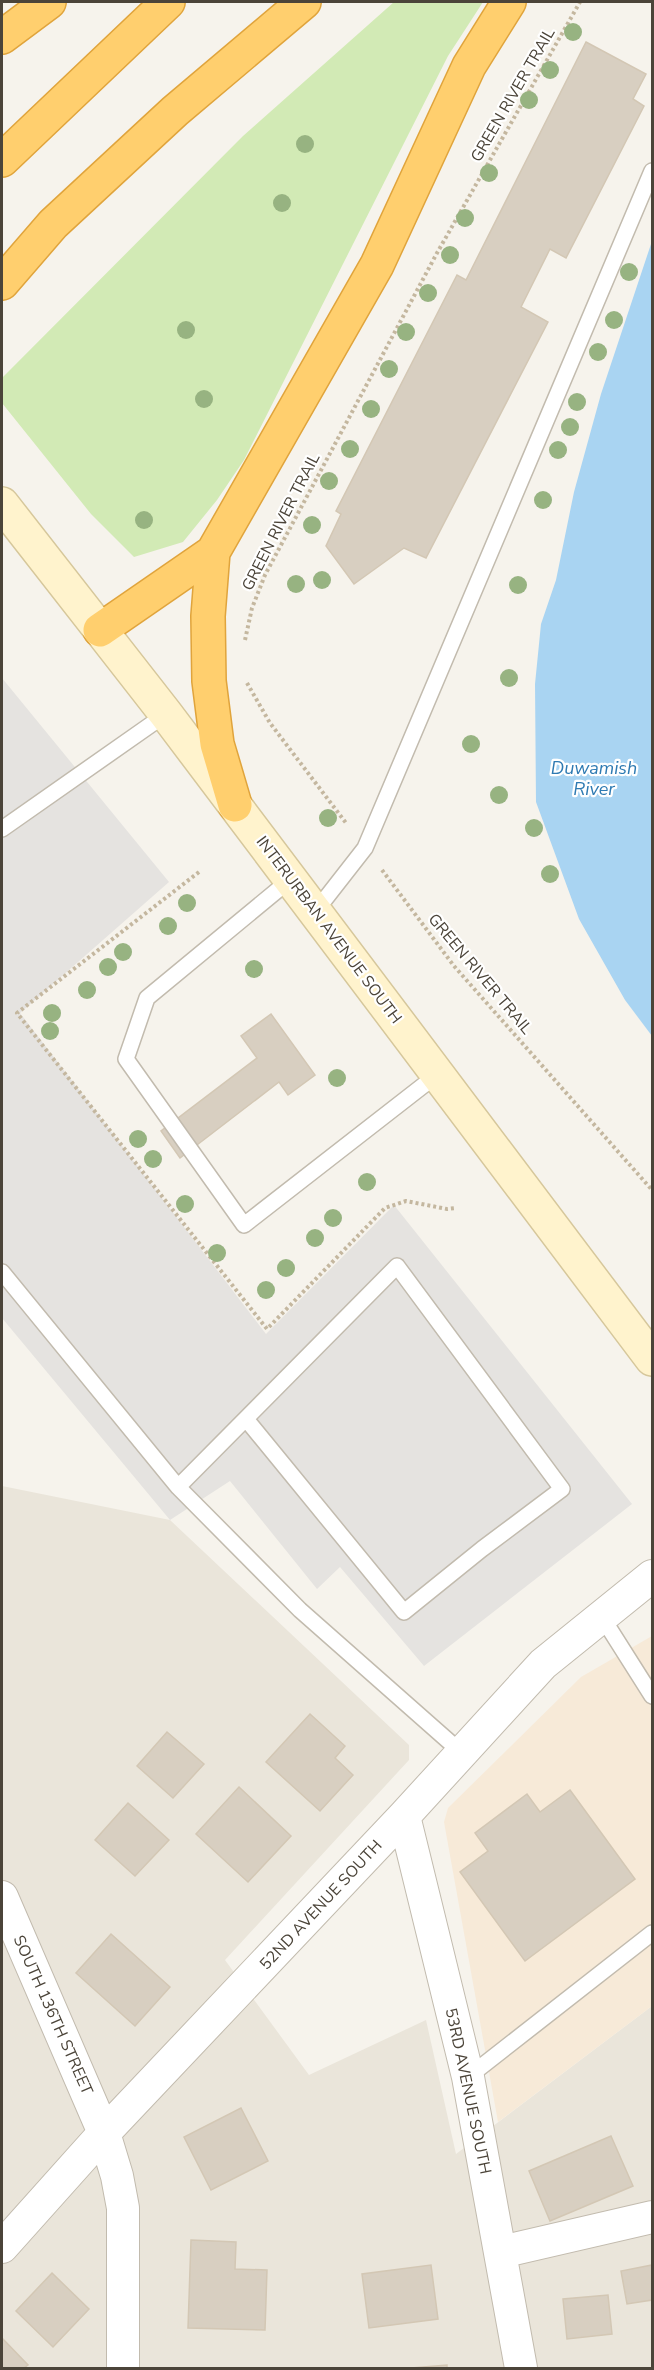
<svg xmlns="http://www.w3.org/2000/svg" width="654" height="2370" font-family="'Nunito Sans',sans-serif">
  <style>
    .residential { fill: #eae5da }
    .commercial { fill: #f7ead8 }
    .green { fill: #d2eab5 }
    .parking { fill: #e5e3e0 }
    .water { fill: #a9d4f2 }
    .building { fill: #d8cfc1; stroke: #d3c7b4; stroke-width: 1.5 }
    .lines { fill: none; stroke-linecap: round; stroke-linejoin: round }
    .lane-casing { stroke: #c2bbae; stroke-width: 18 }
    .street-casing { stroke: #c2bbae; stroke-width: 34 }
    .secondary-casing { stroke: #d6c79b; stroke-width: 36 }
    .highway-casing { stroke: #e0a43c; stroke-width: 36 }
    .path { stroke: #c4b79f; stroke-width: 4; stroke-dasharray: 3 3; stroke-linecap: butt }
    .lane { stroke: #fff; stroke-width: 15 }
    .street { stroke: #fff; stroke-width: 32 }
    .secondary { stroke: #fff3cd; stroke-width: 33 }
    .highway { stroke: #ffcf6e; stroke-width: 33 }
    .tree { fill: #97b381 }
    .labels { text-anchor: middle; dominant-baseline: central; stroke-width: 4.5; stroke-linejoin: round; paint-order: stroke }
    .street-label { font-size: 16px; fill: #4b4439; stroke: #fff }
    .water-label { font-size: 18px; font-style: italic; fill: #2e7ab2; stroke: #fff }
  </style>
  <rect width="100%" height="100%" fill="#f6f3ec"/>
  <path class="residential" d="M2 1486 170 1520 409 1745V1760L225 1960 309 2075 426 2020 456 2154 652 2006V2368H2Z"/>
  <path class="commercial" d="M652 1636V2006L498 2122 444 1822 448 1808 581 1677Z"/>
  <path class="green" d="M394 2H483L448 56 244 460 217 500 183 542 134 557 91 514 2 403V378L243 136Z"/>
  <path class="parking" d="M2 678 169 882 20 1013 266 1334 394 1205 632 1504 424 1666 340 1567 317 1589 230 1481 170 1520 2 1318Z"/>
  <path class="water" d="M652 241V1036L625 1000 579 919 536 802 535 684 541 624 556 580 574 492 601 394Z"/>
  <path class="building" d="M586 42 646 74 633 99 644 106 566 258 550 249 521 307 548 322 426 558 404 548 354 584 326 546 341 514 336 511 457 275 466 280Z
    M271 1014 315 1075 288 1095 279 1082 180 1158 161 1131 257 1058 241 1036Z
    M310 1714 345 1746 335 1758 353 1775 320 1811 266 1762Z
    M167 1732 204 1764 173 1798 137 1766Z
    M239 1787 291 1836 248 1882 196 1834Z
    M570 1790 635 1879 525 1961 460 1872 488 1851 475 1833 527 1794 540 1812Z
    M128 1803 169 1840 135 1876 95 1840Z
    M111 1934 170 1987 135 2026 76 1973Z
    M241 2108 268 2161 211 2190 184 2137Z
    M611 2136 633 2186 550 2221 529 2171Z
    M191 2240 236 2242 235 2269 267 2270 265 2330 188 2328Z
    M431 2265 438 2319 369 2328 362 2274Z
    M652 2265V2300L627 2304 621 2271Z
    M52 2273 89 2309 53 2347 16 2311Z
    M608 2295 612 2334 567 2339 563 2299Z
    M2 2338 28 2365 24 2368H2Z
    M447 2365V2368H411Z"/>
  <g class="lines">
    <g class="lane-casing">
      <path id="lane" d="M2 829 166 714
        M291 879 147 998 126 1059 244 1225 438 1074
        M315 912 365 848 652 171
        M2 1272 178 1487 300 1610 462 1753
        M178 1487 397 1266 562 1489 482 1549 404 1612 246 1419
        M602 1617 652 1696
        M468 2077 652 1933"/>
    </g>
    <g class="street-casing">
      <path id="street" d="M404 1816 468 2077 521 2368
        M2 1897 104 2133 117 2176 123 2208V2368
        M2 2247 104 2133 404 1816 543 1664 652 1576
        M501 2252 652 2217"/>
    </g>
    <g class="secondary-casing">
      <path id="secondary" d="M2 504 166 714 652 1359"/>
    </g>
    <g class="highway-casing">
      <path id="highway" d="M2 37 49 2
        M2 160 168 2
        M2 283 53 224 175 111 304 2
        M100 630 213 552
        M235 805 217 744 209 681 208 616 213 552 377 265 469 66 509 2"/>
    </g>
    <path class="path" d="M245 640 252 608 265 575 437 253 580 2
      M247 683 270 723 346 823
      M382 870 454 966 652 1190
      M199 872 17 1013 267 1329 385 1208 406 1201 447 1209 456 1208"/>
    <use href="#lane" class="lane"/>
    <use href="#street" class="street"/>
    <use href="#secondary" class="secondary"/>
    <use href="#highway" class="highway"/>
  </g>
  <g class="tree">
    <circle cx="573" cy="32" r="9"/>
    <circle cx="550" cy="70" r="9"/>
    <circle cx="529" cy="100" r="9"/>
    <circle cx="305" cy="144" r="9"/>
    <circle cx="489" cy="173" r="9"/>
    <circle cx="282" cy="203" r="9"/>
    <circle cx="465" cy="218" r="9"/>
    <circle cx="450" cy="255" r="9"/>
    <circle cx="629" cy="272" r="9"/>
    <circle cx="428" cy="293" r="9"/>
    <circle cx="614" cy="320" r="9"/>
    <circle cx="186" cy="330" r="9"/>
    <circle cx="406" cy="332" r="9"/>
    <circle cx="598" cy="352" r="9"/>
    <circle cx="389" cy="369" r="9"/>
    <circle cx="204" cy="399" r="9"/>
    <circle cx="577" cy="402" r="9"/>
    <circle cx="371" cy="409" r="9"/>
    <circle cx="570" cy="427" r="9"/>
    <circle cx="350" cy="449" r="9"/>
    <circle cx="558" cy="450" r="9"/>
    <circle cx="329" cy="481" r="9"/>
    <circle cx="543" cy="500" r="9"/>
    <circle cx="144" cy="520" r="9"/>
    <circle cx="312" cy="525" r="9"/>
    <circle cx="322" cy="580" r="9"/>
    <circle cx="296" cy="584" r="9"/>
    <circle cx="518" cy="585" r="9"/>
    <circle cx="509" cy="678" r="9"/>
    <circle cx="471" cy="744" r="9"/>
    <circle cx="499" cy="795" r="9"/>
    <circle cx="328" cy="818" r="9"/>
    <circle cx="534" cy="828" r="9"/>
    <circle cx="550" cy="874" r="9"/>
    <circle cx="187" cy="903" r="9"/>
    <circle cx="168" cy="926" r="9"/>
    <circle cx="123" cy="952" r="9"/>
    <circle cx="108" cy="967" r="9"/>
    <circle cx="254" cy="969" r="9"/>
    <circle cx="87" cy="990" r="9"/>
    <circle cx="52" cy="1013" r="9"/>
    <circle cx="50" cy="1031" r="9"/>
    <circle cx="337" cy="1078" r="9"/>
    <circle cx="138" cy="1139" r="9"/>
    <circle cx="153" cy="1159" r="9"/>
    <circle cx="367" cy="1182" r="9"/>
    <circle cx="185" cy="1204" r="9"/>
    <circle cx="333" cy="1218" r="9"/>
    <circle cx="315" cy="1238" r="9"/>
    <circle cx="217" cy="1253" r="9"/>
    <circle cx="286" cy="1268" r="9"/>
    <circle cx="266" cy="1290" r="9"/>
  </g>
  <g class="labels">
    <g class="street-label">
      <text transform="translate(513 95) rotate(-60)">GREEN RIVER TRAIL</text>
      <text transform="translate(281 522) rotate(-63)">GREEN RIVER TRAIL</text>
      <text transform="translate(329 930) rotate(53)">INTERURBAN AVENUE SOUTH</text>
      <text transform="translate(480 974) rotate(50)">GREEN RIVER TRAIL</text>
      <text transform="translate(321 1905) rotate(-47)">52ND AVENUE SOUTH</text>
      <text transform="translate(53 2015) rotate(66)">SOUTH 136TH STREET</text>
      <text transform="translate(468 2091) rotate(78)">53RD AVENUE SOUTH</text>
    </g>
    <g class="water-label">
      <text x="594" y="768">Duwamish<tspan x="594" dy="21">River</tspan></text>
    </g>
  </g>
  <rect width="654" height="2370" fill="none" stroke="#4b4439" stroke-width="6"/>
</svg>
